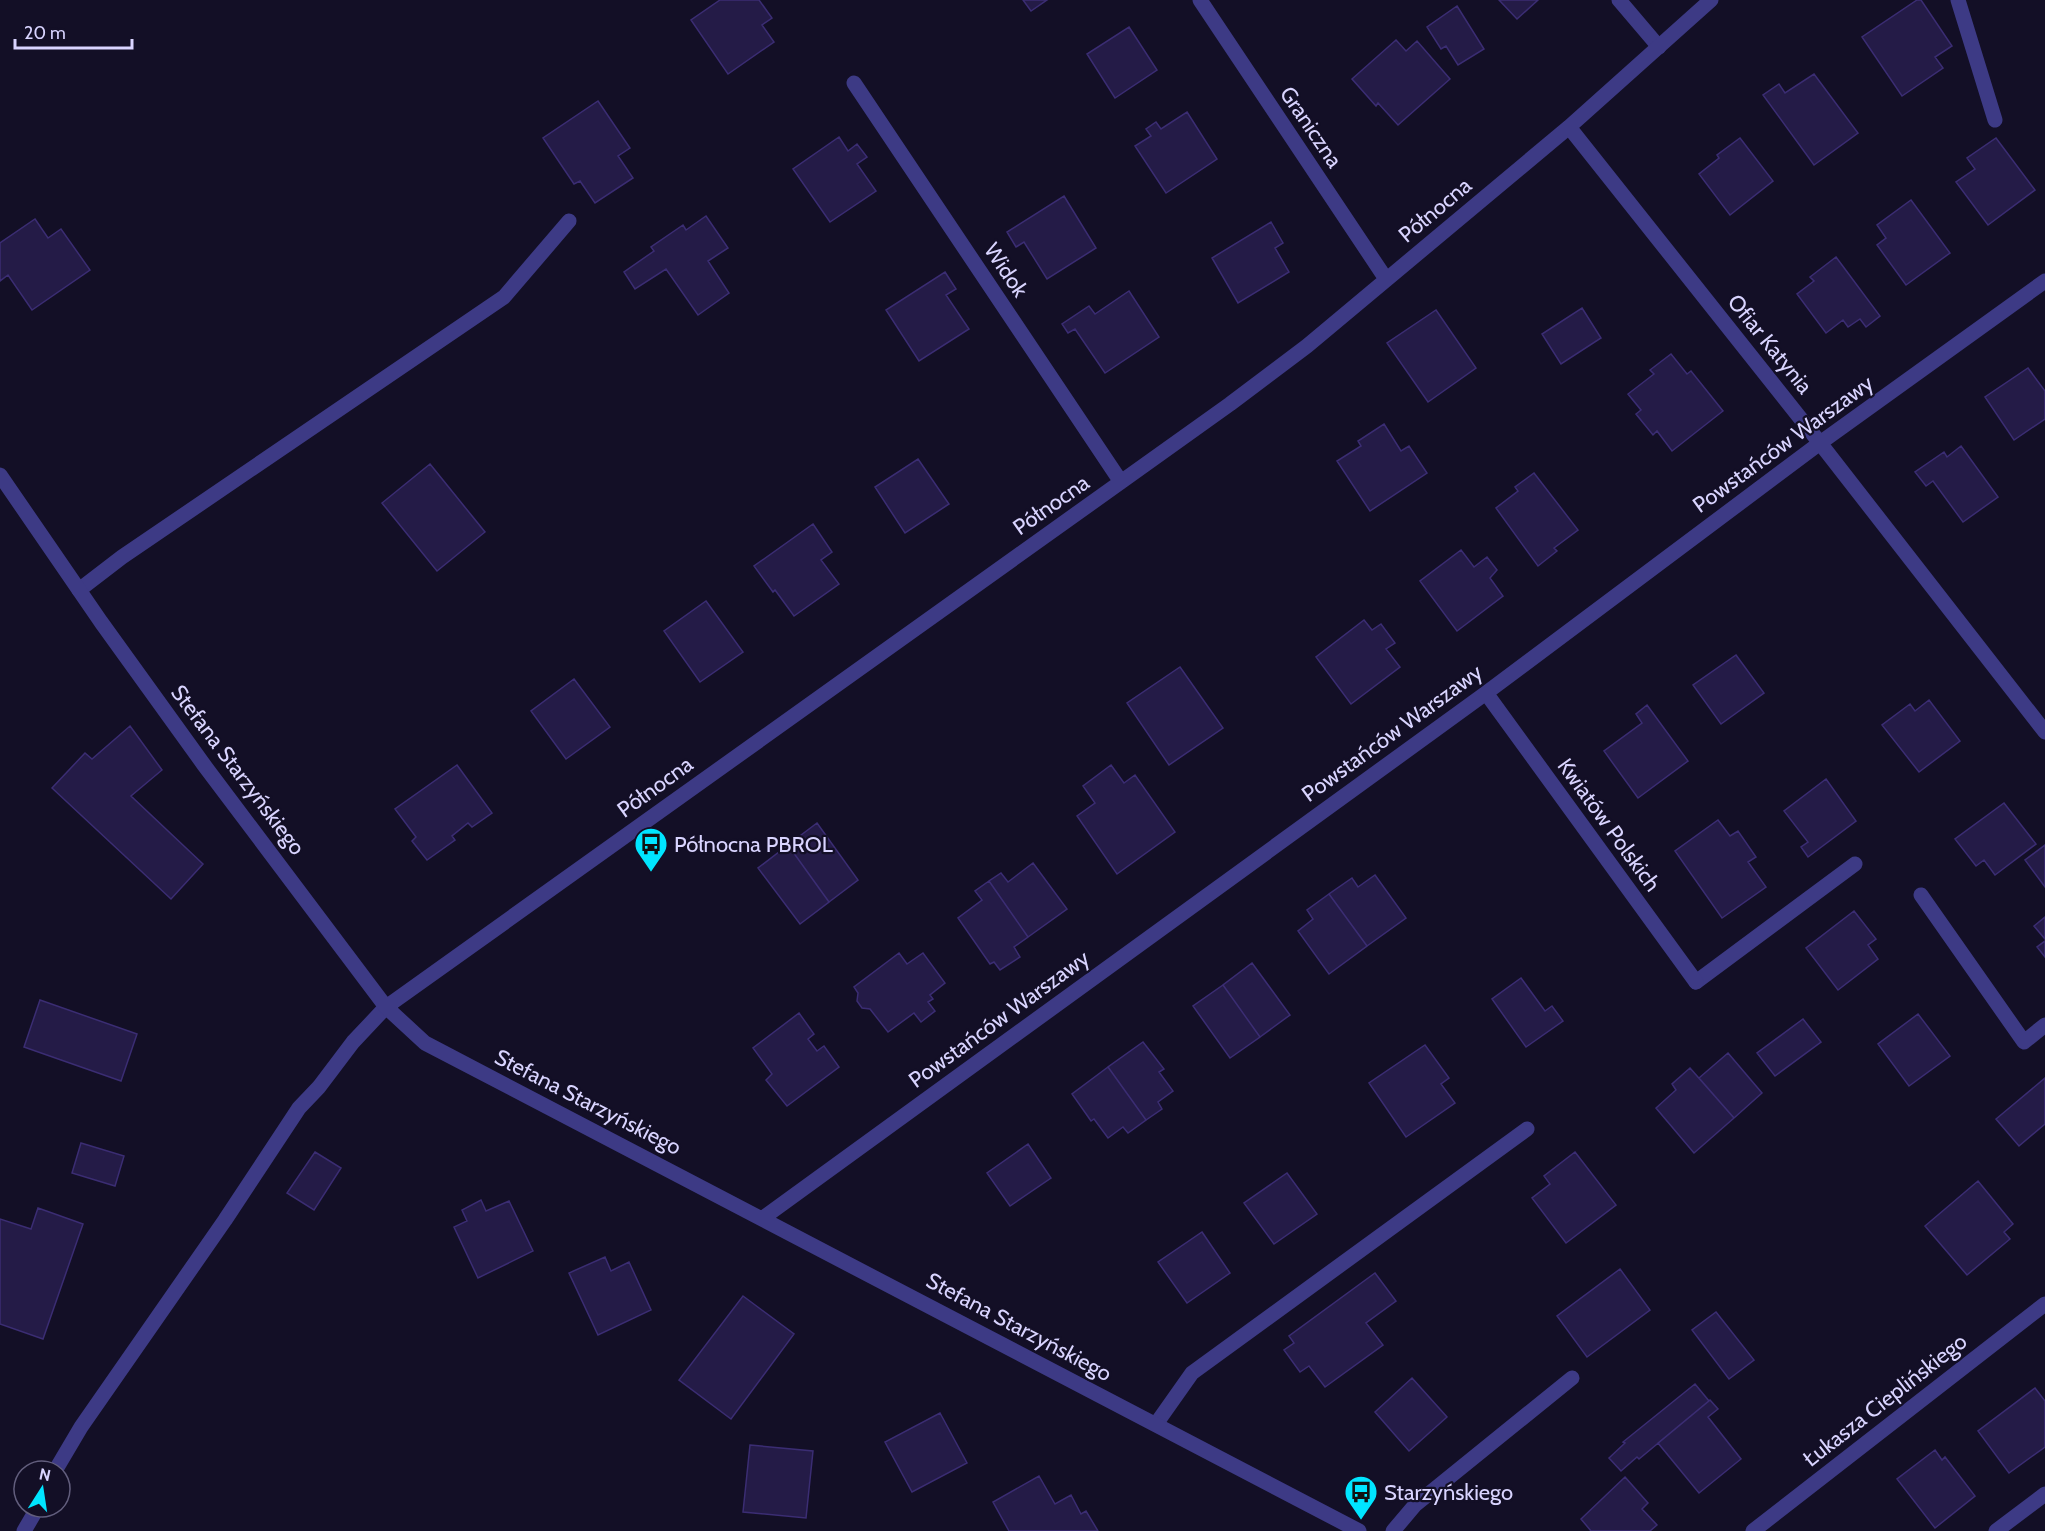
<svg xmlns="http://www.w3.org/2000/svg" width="2045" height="1531" font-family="Cabin,sans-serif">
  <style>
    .building { fill: #241b47; stroke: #3b2d73; stroke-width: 1.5 }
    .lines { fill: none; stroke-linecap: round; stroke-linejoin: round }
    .lane { stroke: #3d3a85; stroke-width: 15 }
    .street { stroke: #3d3a85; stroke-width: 15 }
    .labels { text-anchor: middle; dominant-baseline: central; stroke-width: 4.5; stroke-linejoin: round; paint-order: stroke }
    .street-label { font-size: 22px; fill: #d9d4ff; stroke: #130f26 }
    .poi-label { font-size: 22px; fill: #d9d4ff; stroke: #130f26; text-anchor: start }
  </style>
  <rect width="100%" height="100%" fill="#130f26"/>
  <path class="building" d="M720 0H759L772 18 762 25 774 42 728 74 691 20Z
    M1023 0H1047L1031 11Z
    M1499 0H1538L1517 19Z
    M1917 0H1921L1952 46 1935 57 1943 68 1902 96 1862 37Z
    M1457 6 1484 49 1458 65 1446 46 1441 49 1427 27Z
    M1129 27 1157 70 1115 98 1087 54Z
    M1396 40 1406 51 1417 41 1450 79 1398 125 1378 103 1376 106 1352 79Z
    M1814 74 1858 133 1814 165 1763 95 1779 84 1785 93Z
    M598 101 630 148 618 156 633 178 595 203 580 181 574 184 543 138Z
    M1187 112 1217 159 1166 193 1135 146 1151 136 1146 129 1156 122 1161 129Z
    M839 137 848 151 857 144 867 157 857 164 876 191 830 222 793 169Z
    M1740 138 1773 181 1730 215 1699 174 1719 158 1717 155Z
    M1996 138 2035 190 1988 225 1956 182 1975 169 1967 158Z
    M1064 196 1096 248 1047 279 1024 242 1016 247 1007 232Z
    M1911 200 1950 253 1906 285 1877 245 1886 238 1877 225Z
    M706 216 728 248 708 261 729 293 698 315 666 269 635 289 624 272 654 251 651 247 683 225 686 230Z
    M35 219 48 238 61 229 90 270 32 310 8 275 0 281V243Z
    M1271 222 1283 243 1275 248 1289 272 1238 303 1212 258Z
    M1836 257 1880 316 1866 327 1860 319 1848 327 1843 320 1826 333 1797 294 1814 281 1810 277Z
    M945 272 956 289 946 295 969 329 919 361 886 310Z
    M1129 291 1159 337 1105 373 1075 329 1068 333 1062 324 1089 306 1095 314Z
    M1582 308 1601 338 1561 364 1542 334Z
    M1436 310 1476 368 1428 402 1387 343Z
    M1671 354 1687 374 1691 371 1723 411 1672 451 1657 431 1653 435 1636 414 1641 410 1628 394 1654 374 1650 370Z
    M2028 368 2045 391V419L2014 440 1985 397Z
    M1384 424 1401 451 1409 446 1427 473 1370 511 1337 461 1361 446 1358 441Z
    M1961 446 1998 497 1963 522 1933 481 1926 486 1915 472 1944 452 1947 457Z
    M918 459 949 504 905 533 875 487Z
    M430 464 485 532 437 571 382 503Z
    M1534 473 1578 530 1554 548 1557 551 1538 566 1496 508 1518 491 1515 487Z
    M813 524 832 552 821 560 839 584 794 616 775 590 773 592 754 566Z
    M1461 550 1474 567 1487 557 1497 570 1490 578 1503 596 1457 631 1420 581Z
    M706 601 743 652 700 682 664 631Z
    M1364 620 1372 630 1381 624 1395 643 1386 649 1400 667 1351 704 1316 657Z
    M1736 655 1764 693 1721 724 1693 685Z
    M1180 667 1223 728 1169 765 1127 703Z
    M574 679 610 727 566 759 531 711Z
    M1929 700 1960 741 1919 772 1882 725 1910 704 1915 711Z
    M1647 705 1688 761 1638 798 1604 751 1642 723 1636 714Z
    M130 726 162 770 131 796 203 864 171 899 52 788 85 753 92 759Z
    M457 765 492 813 472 827 468 823 452 836 455 840 427 860 412 841 416 837 395 809Z
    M1111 765 1124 783 1135 775 1175 832 1117 874 1077 816 1095 803 1083 786Z
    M1826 779 1856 821 1808 857 1801 847 1808 842 1784 811Z
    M2004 803 2036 844 1995 875 1984 860 1976 866 1955 839Z
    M1718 820 1730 836 1738 831 1756 857 1748 862 1766 887 1722 918 1675 851Z
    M817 823 858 880 829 902 788 845Z
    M788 845 829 902 800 924 758 868Z
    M2045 845V887L2025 860Z
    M1033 863 1067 909 1028 937 989 881 1001 873 1008 882Z
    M1375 875 1406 918 1367 946 1329 894 1352 878 1358 887Z
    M989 881 1028 937 1014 947 1020 957 1000 970 994 962 990 964 958 918 982 900 975 891Z
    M1329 894 1367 946 1329 974 1298 931 1313 919 1307 910Z
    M1854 911 1876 939 1868 945 1878 959 1838 990 1806 948Z
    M2045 917V939L2034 926Z
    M2045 941V957L2037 947Z
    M899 953 907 964 923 953 945 983 930 995 933 999 928 1002 935 1011 921 1022 914 1013 888 1032 870 1009 862 1008 857 1001 858 993 854 987Z
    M1252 963 1290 1015 1260 1037 1223 985Z
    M1521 978 1545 1011 1552 1006 1563 1021 1526 1047 1492 999Z
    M1223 985 1260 1037 1230 1058 1193 1006Z
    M40 1000 137 1034 121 1081 24 1047Z
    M799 1013 814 1034 808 1039 817 1051 824 1046 839 1067 787 1106 766 1080 772 1074 753 1048Z
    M1918 1014 1950 1056 1909 1086 1878 1044Z
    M1803 1019 1821 1042 1775 1076 1757 1053Z
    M1143 1042 1164 1069 1159 1072 1173 1091 1158 1102 1162 1109 1146 1120 1108 1067Z
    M1425 1045 1449 1078 1441 1084 1455 1103 1406 1137 1369 1083Z
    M1728 1053 1762 1093 1734 1118 1699 1078Z
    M1108 1067 1146 1120 1128 1133 1123 1127 1108 1138 1094 1119 1091 1121 1072 1094Z
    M1690 1068 1734 1118 1694 1153 1656 1108 1676 1090 1672 1084Z
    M2045 1078V1124L2019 1146 1996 1119Z
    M81 1143 124 1156 115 1186 72 1173Z
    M1028 1144 1051 1178 1010 1206 987 1173Z
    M315 1152 341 1168 314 1210 287 1193Z
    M1575 1152 1616 1205 1566 1243 1532 1198 1550 1184 1544 1176Z
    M1287 1173 1317 1214 1274 1244 1244 1203Z
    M1978 1181 2013 1224 2004 1232 2010 1239 1967 1275 1925 1226Z
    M481 1200 486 1211 509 1201 533 1251 478 1278 454 1227 467 1221 462 1210Z
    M38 1208 83 1224 43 1339 0 1324V1219L31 1229Z
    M1202 1232 1230 1273 1187 1303 1158 1262Z
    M605 1257 611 1271 629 1262 651 1310 598 1335 569 1273Z
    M1620 1269 1650 1310 1587 1357 1557 1316Z
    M1375 1273 1396 1301 1366 1323 1383 1345 1325 1387 1309 1366 1300 1372 1284 1350 1294 1343 1289 1336Z
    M743 1296 794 1334 731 1419 679 1380Z
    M1716 1312 1754 1360 1729 1379 1692 1330Z
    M1412 1378 1447 1417 1409 1451 1375 1412Z
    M1695 1384 1709 1401 1639 1459 1637 1457 1621 1471 1609 1458 1625 1443 1623 1442Z
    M2035 1388 2045 1401V1447L2009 1473 1978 1431Z
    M1710 1400 1718 1409 1708 1417 1741 1459 1699 1493 1658 1443Z
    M940 1413 967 1463 912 1492 885 1442Z
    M750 1445 813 1451 806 1518 743 1512Z
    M1935 1450 1942 1460 1945 1457 1975 1496 1935 1528 1897 1479Z
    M1039 1476 1055 1504 1071 1495 1081 1514 1086 1511 1098 1531H1009L993 1502Z
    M1625 1477 1648 1503 1642 1509 1657 1525 1650 1531H1591L1581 1519Z"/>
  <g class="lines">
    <path class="lane" d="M1619 0 1659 47
      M1958 0 1995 120
      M79 590 122 557 504 297 569 221
      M1921 895 2024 1042 2045 1025
      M1696 982 1855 864
      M1156 1424 1192 1373 1527 1129
      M55 1471 81 1427 225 1220 299 1108 319 1087 353 1042 386 1007
      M24 1531 38 1507
      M1393 1531 1415 1505 1572 1378
      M1996 1531 2045 1494"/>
    <path class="street" d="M1200 0 1386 279
      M854 83 1121 482
      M1569 127 1820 443 2045 732
      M0 475 101 622 204 765 386 1007 425 1043 1359 1531
      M1486 693 1696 982
      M386 1007 1230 404 1307 346 1569 127 1711 0
      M763 1218 1486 693 1820 443 2045 281
      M1753 1531 2045 1304"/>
  </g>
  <defs>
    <g id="bus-pin" transform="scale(1.725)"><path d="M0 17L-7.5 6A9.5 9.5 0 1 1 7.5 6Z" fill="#00e5ff" stroke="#130f26"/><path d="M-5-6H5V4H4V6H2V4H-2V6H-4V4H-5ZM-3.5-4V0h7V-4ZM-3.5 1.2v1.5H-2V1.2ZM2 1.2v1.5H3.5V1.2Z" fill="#111"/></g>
  </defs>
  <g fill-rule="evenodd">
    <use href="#bus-pin" x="651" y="844"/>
    <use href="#bus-pin" x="1361" y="1492"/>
  </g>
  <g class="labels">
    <g class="street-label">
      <text transform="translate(1311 127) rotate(56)">Graniczna</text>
      <text transform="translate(1435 210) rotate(-40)">Północna</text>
      <text transform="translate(1006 270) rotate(56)">Widok</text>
      <text transform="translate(1770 344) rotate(51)">Ofiar Katynia</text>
      <text transform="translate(1783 444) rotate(-36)">Powstańców Warszawy</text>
      <text transform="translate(1051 505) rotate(-35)">Północna</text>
      <text transform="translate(1392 733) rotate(-36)">Powstańców Warszawy</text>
      <text transform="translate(238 770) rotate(53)">Stefana Starzyńskiego</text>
      <text transform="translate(655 787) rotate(-36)">Północna</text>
      <text transform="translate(1609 825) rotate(54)">Kwiatów Polskich</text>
      <text transform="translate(999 1019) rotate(-36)">Powstańców Warszawy</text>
      <text transform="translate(588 1102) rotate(27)">Stefana Starzyńskiego</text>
      <text transform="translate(1019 1327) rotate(28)">Stefana Starzyńskiego</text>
      <text transform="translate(1885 1400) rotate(-38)">Łukasza Cieplińskiego</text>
    </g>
    <g class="poi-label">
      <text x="674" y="844">Północna PBROL</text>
      <text x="1384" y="1492">Starzyńskiego</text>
    </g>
  </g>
  <g transform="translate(42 1489) rotate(12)"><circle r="28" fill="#130f26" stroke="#625e7d" stroke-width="1.5"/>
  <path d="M0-4.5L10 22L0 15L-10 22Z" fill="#00e5ff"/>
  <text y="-9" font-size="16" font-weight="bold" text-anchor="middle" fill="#d9d4ff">N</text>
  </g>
  <path d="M15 39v9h117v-9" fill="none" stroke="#d9d4ff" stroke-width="3"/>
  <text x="24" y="39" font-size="18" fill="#d9d4ff" stroke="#130f26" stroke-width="4.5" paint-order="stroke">20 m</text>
</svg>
